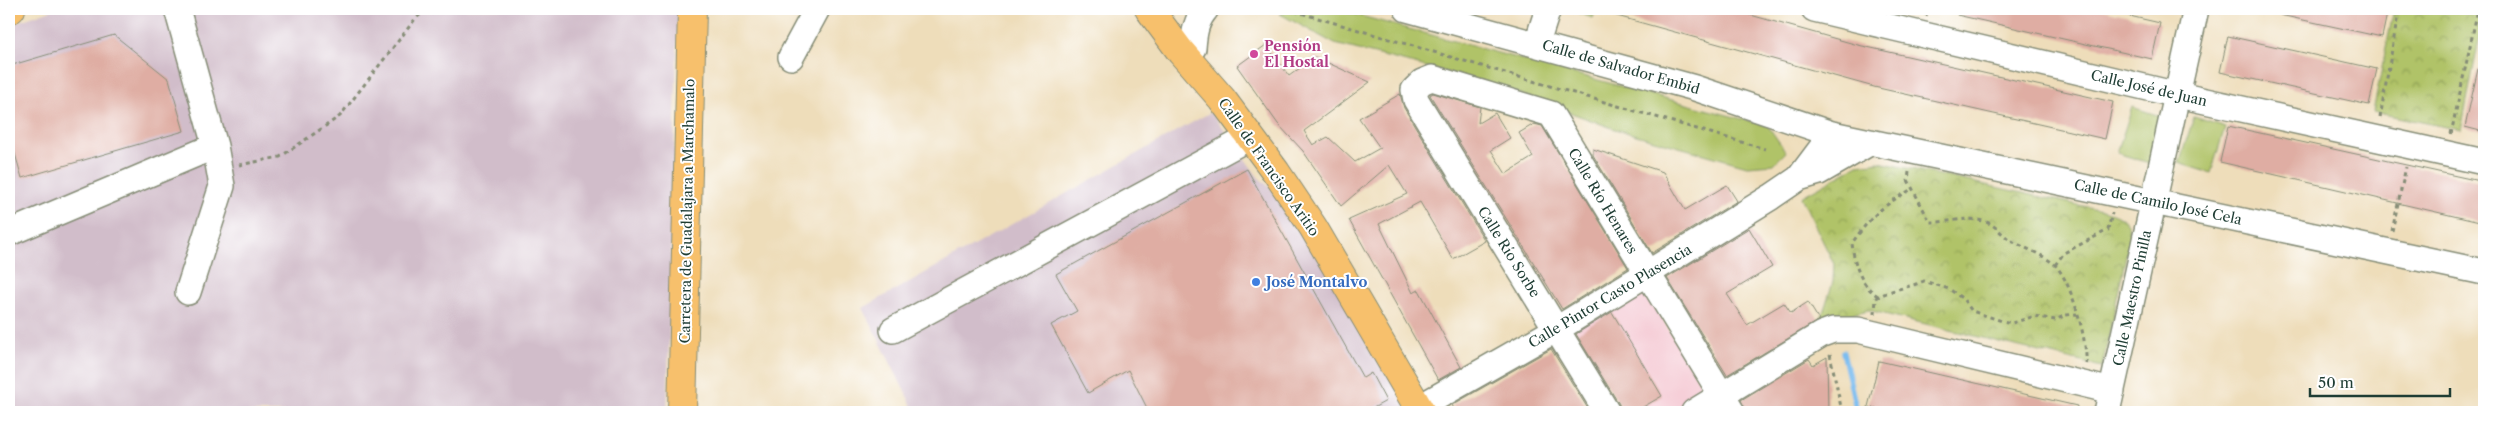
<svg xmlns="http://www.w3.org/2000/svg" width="2493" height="421" font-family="'Libre Caslon Text',serif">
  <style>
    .built { fill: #f6cfd8 }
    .industrial { fill: #d1bdca }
    .park { fill: url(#park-crowns); stroke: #68804e }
    .garden { fill: #b0c367; stroke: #68804e }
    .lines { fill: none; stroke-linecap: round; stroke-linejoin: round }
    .stream { stroke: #7bbdf0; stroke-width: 5.5 }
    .building { fill: #dfada3 }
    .minor-casing { stroke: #868d77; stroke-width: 28 }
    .major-casing { stroke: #868d77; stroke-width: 30 }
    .path { stroke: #868d77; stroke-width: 3; stroke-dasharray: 4 4; stroke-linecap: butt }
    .minor { stroke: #fff; stroke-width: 25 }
    .major { stroke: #f7c06c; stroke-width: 28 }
    .hotel-dot { fill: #d1479c; stroke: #fff; stroke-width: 2 }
    .shop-dot { fill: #3f7fe0; stroke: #fff; stroke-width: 2 }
    .labels { text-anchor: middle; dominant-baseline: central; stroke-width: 4; stroke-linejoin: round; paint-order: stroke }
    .hotel-label { font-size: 14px; font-weight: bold; fill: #b23c85; stroke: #fff; text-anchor: start }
    .street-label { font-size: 14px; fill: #1f3d34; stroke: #fff }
    .shop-label { font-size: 14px; font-weight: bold; fill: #366cbe; stroke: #fff; text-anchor: start }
  </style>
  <defs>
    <pattern id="park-crowns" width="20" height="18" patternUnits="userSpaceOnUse" patternTransform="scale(1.25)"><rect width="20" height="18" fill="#b0c367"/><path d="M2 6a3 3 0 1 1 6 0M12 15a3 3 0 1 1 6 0" fill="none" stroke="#8fa056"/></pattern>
  </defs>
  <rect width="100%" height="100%" fill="#fff"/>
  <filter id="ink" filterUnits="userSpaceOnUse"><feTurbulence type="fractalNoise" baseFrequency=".02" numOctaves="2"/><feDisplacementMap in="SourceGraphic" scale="10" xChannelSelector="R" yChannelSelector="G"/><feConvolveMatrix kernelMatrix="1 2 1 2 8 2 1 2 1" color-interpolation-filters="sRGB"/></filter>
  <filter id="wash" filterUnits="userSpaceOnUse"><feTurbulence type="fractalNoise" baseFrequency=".0096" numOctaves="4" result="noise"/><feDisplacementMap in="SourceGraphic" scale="20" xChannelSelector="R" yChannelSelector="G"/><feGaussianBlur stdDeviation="1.12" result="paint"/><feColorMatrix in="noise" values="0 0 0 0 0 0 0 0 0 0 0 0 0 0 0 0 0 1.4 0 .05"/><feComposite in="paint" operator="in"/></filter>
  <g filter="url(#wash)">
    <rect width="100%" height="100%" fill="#eeddba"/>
    <path class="built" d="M1643 287 1708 395 1680 412H1624L1574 328Z"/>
    <path class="industrial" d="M54 9H678L667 412H9V25Z
      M1211 112 1258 177 1313 227 1421 412H915L863 308Z"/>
    <path class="park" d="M2394 9H2454L2484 15 2461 130 2373 112Z
      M1879 162 2106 211C2124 216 2131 223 2129 242L2102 367 1868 310 1820 322 1833 282 1834 264 1801 197 1858 165Z"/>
    <path class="garden" d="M1294 9H1335L1768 126 1786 152 1774 164 1747 166 1615 129 1490 83 1335 44 1280 14Z
      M1566 9H1596L1593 18Z
      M2132 107 2163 117 2149 163 2117 153Z
      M2194 117 2225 127 2211 173 2179 163Z"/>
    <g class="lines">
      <path class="stream" d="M1843 352 1857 412"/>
    </g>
    <g id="blocks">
      <path class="building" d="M1607 9H1729L1858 45 2113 102 2105 139 1874 87 1606 13Z
        M1958 9H2099L2160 23 2152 59 1957 15Z
        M2280 9H2388L2382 37 2280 15Z
        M114 35 169 79 184 131 22 178 9 133V66Z
        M2228 36 2377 69 2369 105 2220 72Z
        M1266 45 1289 76 1315 57 1370 82 1304 131 1313 145 1328 137 1355 162 1380 148 1359 118 1400 94 1404 108 1485 241 1453 259 1420 202 1379 224 1413 293 1419 290 1461 367 1438 380 1349 220 1407 194 1389 165 1341 206 1303 151 1278 124 1237 66Z
        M2478 69H2484V132L2465 127Z
        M1433 93 1480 107 1478 123 1495 113 1510 138 1491 150 1506 174 1533 157 1519 133 1534 124 1542 126 1628 268 1562 309 1430 95Z
        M2228 126 2484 182V223L2220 162Z
        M1593 149 1663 172 1685 210 1727 185 1737 201 1652 253 1593 155Z
        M1247 169 1363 378 1371 373 1386 401 1366 412H1149L1128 370 1088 393 1051 325 1077 311 1056 274Z
        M1749 228 1772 267 1727 294 1747 325 1784 303 1791 313 1808 302 1819 320 1727 375 1667 278Z
        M1612 312 1662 396 1643 407 1646 412H1621L1619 404 1576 334Z
        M1551 349 1590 412H1456L1452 405Z
        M1827 357 1828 412H1746L1741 400 1809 359 1813 365Z
        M1879 361 2077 406 2076 412H1892L1868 407Z"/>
    </g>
  </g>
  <g filter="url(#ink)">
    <use href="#blocks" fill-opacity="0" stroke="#868d77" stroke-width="1"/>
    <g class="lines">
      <g class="minor-casing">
        <path id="minor" d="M177 9 215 146 222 186 188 292
          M1407 9 1695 88 1832 134 2484 272
          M1814 9 2178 95 2484 162
          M1537 43 1548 9
          M1193 48C1194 33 1196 20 1206 9
          M791 57 817 9
          M1802 177 1819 172 1871 142
          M9 233 215 146
          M893 330 1250 137
          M1418 408 1557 329 1771 197 1799 178 1832 134
          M1607 412 1416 100 1414 90 1422 82 1432 78 1551 114 1732 412
          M1694 412 1822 334 1833 330H1858L2112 391
          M2107 412 2196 9"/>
      </g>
      <g class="major-casing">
        <path id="major" d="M9 9H11
          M1149 9 1181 52 1222 99 1276 172 1313 227 1421 412
          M682 412 692 9"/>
      </g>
      <path class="path" d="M1287 9 1765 149
        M1926 16 1927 9
        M2380 118 2399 9
        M2451 134 2478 9
        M239 165 280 157 340 116 416 18 427 9
        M1909 172 1908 180 1930 222C1947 223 1966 216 1983 221 1995 224 2000 233 2010 240 2024 248 2042 254 2054 264 2071 279 2088 342 2086 364
        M2392 231 2406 167
        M2055 265 2064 253 2108 230 2112 213
        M1878 296C1860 285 1854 263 1852 243 1872 215 1882 206 1912 189
        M1875 314 1876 298C1891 289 1908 288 1924 281L1949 289 1963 299 1972 311 2002 321 2012 323 2035 316 2055 320 2066 315 2077 314
        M1830 354 1842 412"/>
      <use href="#minor" class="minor"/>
      <use href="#major" class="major"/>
    </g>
  </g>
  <circle class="hotel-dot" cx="1254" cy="54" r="5"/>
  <circle class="shop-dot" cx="1256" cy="282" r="5"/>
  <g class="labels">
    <g class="hotel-label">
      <text x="1264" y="46">Pensión<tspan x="1264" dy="16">El Hostal</tspan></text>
    </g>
    <g class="street-label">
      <text transform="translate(1621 67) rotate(16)">Calle de Salvador Embid</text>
      <text transform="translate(2149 88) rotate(13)">Calle José de Juan</text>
      <text transform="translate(1269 167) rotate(55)">Calle de Francisco Aritio</text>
      <text transform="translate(1603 201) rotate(59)">Calle Río Henares</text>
      <text transform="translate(2158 202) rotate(12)">Calle de Camilo José Cela</text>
      <text transform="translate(687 211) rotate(-89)">Carretera de Guadalajara a Marchamalo</text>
      <text transform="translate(1509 252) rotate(58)">Calle Río Sorbe</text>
      <text transform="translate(1610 296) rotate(-31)">Calle Pintor Casto Plasencia</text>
      <text transform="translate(2132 298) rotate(-78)">Calle Maestro Pinilla</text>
    </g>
    <g class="shop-label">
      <text x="1266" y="282">José Montalvo</text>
    </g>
  </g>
  <rect width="2493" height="421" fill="none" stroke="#fff" stroke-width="30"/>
  <path d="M2310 388v8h140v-8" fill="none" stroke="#1f3d34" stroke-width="2.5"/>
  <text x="2318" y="388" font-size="15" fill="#1f3d34" stroke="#ffffff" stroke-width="4" paint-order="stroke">50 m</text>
</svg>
